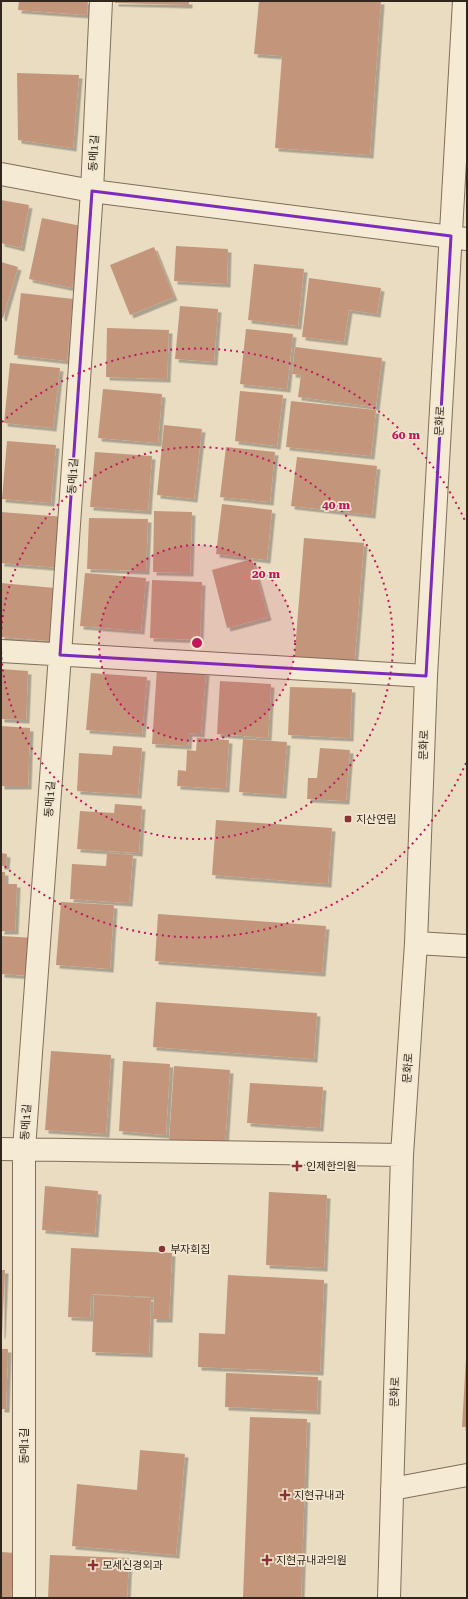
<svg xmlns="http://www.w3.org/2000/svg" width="468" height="1599" font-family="'Roboto Serif','Noto Sans KR',serif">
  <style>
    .building { fill: #c3967b; filter: url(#shadow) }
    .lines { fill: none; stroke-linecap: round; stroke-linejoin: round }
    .minor-casing { stroke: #806d5b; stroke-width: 24 }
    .minor { stroke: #f5ead4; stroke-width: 22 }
    .marked { fill: none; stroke: #7b2cbf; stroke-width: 3; stroke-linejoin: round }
    .ring { fill: none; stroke: #c2185b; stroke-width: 2; stroke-dasharray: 2 4 }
    .poi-dot { fill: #893135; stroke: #f1e6d0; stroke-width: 1.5 }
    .labels { text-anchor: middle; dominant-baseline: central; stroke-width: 3.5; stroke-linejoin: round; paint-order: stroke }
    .street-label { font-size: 11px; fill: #32271d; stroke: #f1e6d0 }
    .poi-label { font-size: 11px; fill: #32271d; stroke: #f1e6d0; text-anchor: start }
    .centre { fill: #c2185b; stroke: #f1e6d0; stroke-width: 2 }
    .ring-label { font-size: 12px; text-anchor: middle; font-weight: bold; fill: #c2185b; stroke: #f1e6d0; stroke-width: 3.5; stroke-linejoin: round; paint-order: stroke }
  </style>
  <defs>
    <filter id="shadow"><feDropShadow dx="3.5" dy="3.5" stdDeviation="0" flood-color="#0004"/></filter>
  </defs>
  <rect width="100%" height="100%" fill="#e9dcc1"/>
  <path class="building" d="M19 1H88L87 15 18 10Z
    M115 1H189V5L115 3Z
    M259 1H381L370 155 275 148 282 56 254 54Z
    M17 73 79 75 73 148 18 140Z
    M1 200 29 205 21 248 1 243Z
    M42 218 86 227 72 288 29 279Z
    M176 246 228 249 227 284 174 281Z
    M154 247 174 297 130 315 110 265Z
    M1 262 18 267 3 318 1 317Z
    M254 264 304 269 298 326 248 320Z
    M309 278 381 288 377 314 349 310 344 342 302 337Z
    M21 293 73 299 67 361 14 355Z
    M180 306 218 309 214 362 175 359Z
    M107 328 169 330 167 379 106 377Z
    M246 329 293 334 287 389 240 384Z
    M295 347 382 358 376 407 298 397 301 375 292 374Z
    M10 363 60 368 53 428 4 423Z
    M103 389 162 394 158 443 98 438Z
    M240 391 283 395 277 446 235 441Z
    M291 401 376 410 371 456 286 447Z
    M164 425 202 429 194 499 157 495Z
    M7 441 56 445 51 503 2 499Z
    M226 447 275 452 270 502 220 497Z
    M95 452 152 456 148 511 90 507Z
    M297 457 377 466 372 515 291 506Z
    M222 504 272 510 267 560 216 554Z
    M154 511 192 512 190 573 153 572Z
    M1 512 65 517 61 568 1 563Z
    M89 518 148 519 146 571 87 569Z
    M304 538 364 543 354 668 294 663Z
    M252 559 268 617 227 628 212 570Z
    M85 573 146 578 141 631 80 626Z
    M152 580 202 582 200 640 150 638Z
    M1 583 55 588 50 641 1 637Z
    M157 668 206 672 201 734 189 733 188 746 152 744Z
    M1 669 28 671 26 720 1 719Z
    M91 673 147 677 142 734 86 730Z
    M220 681 271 684 268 738 217 734Z
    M290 687 352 689 350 738 288 735Z
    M1 726 30 728 28 786H1Z
    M197 738 229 740 226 789 177 786 178 770 186 771 187 750 196 751Z
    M243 739 287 742 283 795 239 792Z
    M113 746 142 748 138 795 77 791 79 753 112 755Z
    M320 748 350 750 346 801 307 799 308 778H317Z
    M115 804 142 806 139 853 77 849 80 811 114 813Z
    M216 820 332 828 328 884 212 875Z
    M1 853 7 854 6 866H1Z
    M107 853 133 855 129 903 70 899 72 864 106 866Z
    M1 872H5V884H17L15 931H1Z
    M61 902 114 905 110 969 56 965Z
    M158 914 326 926 322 973 155 961Z
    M1 936 35 938 31 976 1 974Z
    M156 1002 317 1013 314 1059 153 1047Z
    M51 1051 111 1055 106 1134 45 1130Z
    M123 1061 170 1064 166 1135 119 1131Z
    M174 1066 230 1070 225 1146 169 1142Z
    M250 1083 323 1087 320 1128 247 1123Z
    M45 1186 98 1191 95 1234 42 1230Z
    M269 1192 327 1195 324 1268 266 1265Z
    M71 1248 172 1253 169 1319H153L154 1297 91 1294 90 1318 68 1317Z
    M1 1270H5L2 1335H1Z
    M228 1275 324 1280 320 1372 198 1367 199 1333 225 1334Z
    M94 1295 151 1298 149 1354 92 1352Z
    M1 1349H8L6 1409H1Z
    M466 1358H467V1427H462Z
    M226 1373 318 1377 317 1411 225 1407Z
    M250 1417 307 1419 301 1598H243Z
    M140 1450 185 1454 176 1555 72 1546 77 1484 137 1490Z
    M1 1552 15 1553 11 1598H1Z
    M50 1555 129 1558 127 1598H48Z"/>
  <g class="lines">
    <g class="minor-casing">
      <path id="minor" d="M1 174 92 191 467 239
        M1 651 426 676
        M416 943 467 946
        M1 1149 402 1155
        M392 1489 467 1475
        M24 1598V1149L60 655 92 191 101 1
        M389 1598 402 1155 416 943 426 676 464 1"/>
    </g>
    <use href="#minor" class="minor"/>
  </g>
  <path class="marked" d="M92 191 451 236 426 676 60 655Z"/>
  <circle cx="197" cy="643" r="98" fill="#c2185b" fill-opacity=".12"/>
  <g class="ring">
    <circle cx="197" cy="643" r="98"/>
    <path d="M1 641A196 196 0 1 1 1 645"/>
    <path d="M466 763A295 295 0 0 1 2 864M2 422A295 295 0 0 1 466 523"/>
  </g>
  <g class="poi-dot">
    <rect x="344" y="815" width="8" height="8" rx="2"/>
    <path d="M295 1160h4v4h4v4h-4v4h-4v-4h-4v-4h4z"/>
    <circle cx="162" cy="1249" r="4"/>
    <path d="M283 1489h4v4h4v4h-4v4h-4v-4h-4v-4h4z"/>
    <path d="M265 1554h4v4h4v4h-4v4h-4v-4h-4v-4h4z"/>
    <path d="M91 1559h4v4h4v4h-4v4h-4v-4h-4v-4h4z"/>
  </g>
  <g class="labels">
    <g class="street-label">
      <text transform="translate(94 153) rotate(-87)">동메1길</text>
      <text transform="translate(440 421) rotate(-87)">문화로</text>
      <text transform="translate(73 476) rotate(-86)">동메1길</text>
      <text transform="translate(424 745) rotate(-88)">문화로</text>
      <text transform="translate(50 799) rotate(-86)">동메1길</text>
      <text transform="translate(408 1068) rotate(-86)">문화로</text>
      <text transform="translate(26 1122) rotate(-86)">동메1길</text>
      <text transform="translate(395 1392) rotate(-88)">문화로</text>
      <text transform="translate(24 1446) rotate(-90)">동메1길</text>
    </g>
    <g class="poi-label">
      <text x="356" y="819">지산연립</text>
      <text x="306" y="1166">인제한의원</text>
      <text x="170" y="1249">부자회집</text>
      <text x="294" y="1495">지현규내과</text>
      <text x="276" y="1560">지현규내과의원</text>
      <text x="102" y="1565">모세신경외과</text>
    </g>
  </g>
  <circle cx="197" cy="643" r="6" class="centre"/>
  <g class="ring-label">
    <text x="406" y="439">60 m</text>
    <text x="336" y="509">40 m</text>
    <text x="266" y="578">20 m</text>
  </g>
  <rect width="468" height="1599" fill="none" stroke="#32271d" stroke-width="4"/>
</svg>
